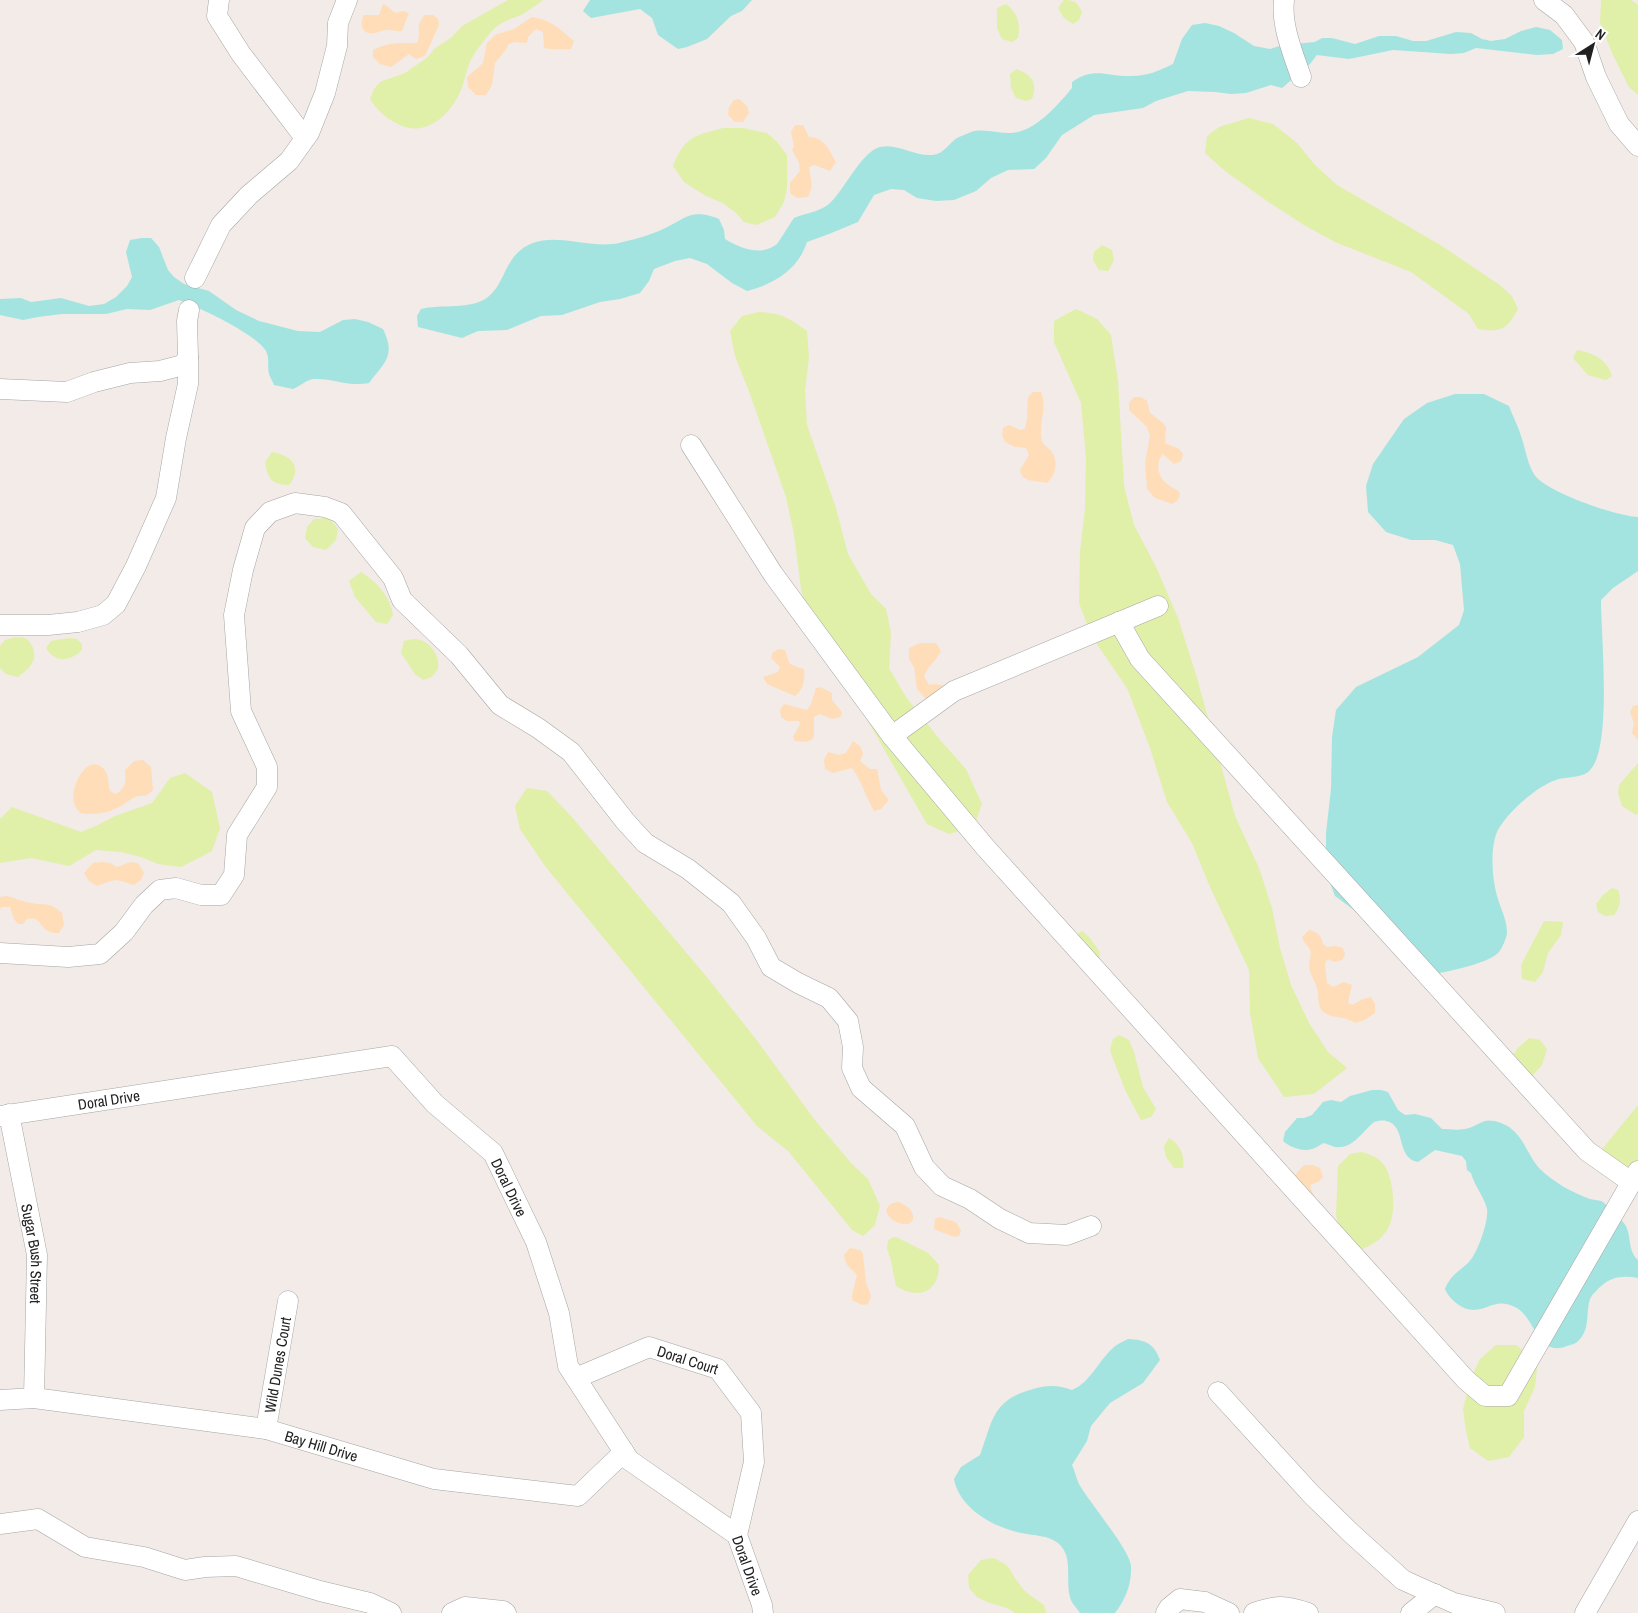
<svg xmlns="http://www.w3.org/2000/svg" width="1638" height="1613" font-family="'Archivo Narrow',sans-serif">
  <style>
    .grass { fill: #e0f0a8 }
    .sand { fill: #ffddb8 }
    .water { fill: #a3e4e0 }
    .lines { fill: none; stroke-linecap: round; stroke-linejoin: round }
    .minor-casing { stroke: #a5a5a5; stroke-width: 21 }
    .minor { stroke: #fff; stroke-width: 20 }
    .labels { text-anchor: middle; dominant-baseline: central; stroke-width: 4.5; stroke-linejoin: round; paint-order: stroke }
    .street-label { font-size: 15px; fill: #212121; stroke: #fff }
  </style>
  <rect width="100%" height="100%" fill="#f2ebe7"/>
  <path class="grass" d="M508 0H543C536 5 528 11 521 15 514 18 506 20 500 24 492 29 483 42 477 50 468 62 467 71 463 84 456 108 432 135 405 127 389 121 379 113 370 99L374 89 380 82 405 73 428 57 434 49 452 37 462 26Z
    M1064 0C1075 0 1077 2 1082 12L1079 20 1073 24 1064 18 1058 8Z
    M1601 0H1631L1638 5V95L1629 87 1612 53 1600 22Z
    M1006 4C1017 12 1021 24 1018 38L1012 42 1002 39 997 28V8Z
    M1017 69C1032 76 1038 82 1032 99L1026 101 1016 98 1011 88 1010 74Z
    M1249 118 1273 124 1297 143 1315 165 1337 185 1442 246 1501 286 1512 296 1518 309C1507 329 1501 333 1478 329L1469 314 1411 272 1335 242 1304 225 1267 201 1225 171 1205 153 1207 136 1219 127Z
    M723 128H743L767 133 777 142 787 155V188L784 202 775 217 756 225 744 222 736 213 723 203 706 196 684 182 673 166C685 136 694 136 723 128Z
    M1102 245 1112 250 1114 260 1108 271 1099 270 1093 260 1094 252Z
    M1076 309 1097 319 1111 335 1118 381 1124 486 1134 525 1157 569 1178 618 1197 678 1235 816 1259 868 1272 908 1280 948 1291 985 1309 1023 1328 1052 1347 1068 1314 1094 1284 1097 1258 1058 1250 1013 1249 970 1210 887 1192 843 1167 802 1149 745 1127 688 1092 637 1079 603 1080 552 1085 509 1086 457 1081 403 1054 342V321Z
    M759 312C782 313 789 318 807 331L809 357 805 391 807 425 836 508 848 554 871 594 886 609 891 633 889 668 906 697 941 741 966 769 982 804 974 827 949 834 927 824 807 615 801 589 794 534 786 497 750 394 735 356 730 331 742 316Z
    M1577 350C1593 353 1607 359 1612 376L1606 380 1588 375 1573 358Z
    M272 452C292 455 303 468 289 485 271 484 268 479 265 462Z
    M326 518 332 521 338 529 336 540 326 550 313 547 305 538 307 527 314 519Z
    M361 572C377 582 390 596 393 615L387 624 376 622 355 597 349 581Z
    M16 637C19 638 22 637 25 638 33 642 37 656 32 663 29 669 23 673 18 677L6 674 0 668V646L5 640Z
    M69 638 77 639 82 644V650C69 662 55 663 46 648L51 641Z
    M414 639C427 639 440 653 438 667 438 670 434 674 432 677L423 680 415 674 401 653 404 641Z
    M1638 763V814L1636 815 1622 806 1618 793 1619 785Z
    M185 773 212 792 220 828 212 851 181 867 158 864 141 857 121 852 96 850 69 866 31 858 0 863V819L12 807 81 832 98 825 115 816 152 803 170 778Z
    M527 788 547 791 570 815 706 976 755 1038 814 1119 851 1163 868 1179 880 1206 875 1225 863 1236 852 1230 789 1152 757 1126 545 866 520 829 515 806Z
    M1612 888 1618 890C1622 900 1620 906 1614 915L1605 916 1598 912 1596 904 1603 895Z
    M1544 921 1563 922 1561 935 1548 953 1543 972 1535 982 1522 979 1521 965Z
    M1082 931 1089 937 1100 952 1099 961 1077 935Z
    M1119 1035 1129 1040 1134 1052 1143 1087 1156 1109 1151 1117 1141 1120 1126 1092 1115 1064 1110 1050 1113 1039Z
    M1529 1038 1540 1040 1547 1049 1542 1065 1531 1077 1508 1063 1517 1049Z
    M1638 1105V1182L1625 1189 1607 1178 1599 1153Z
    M1169 1138C1180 1144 1185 1156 1183 1168H1174L1166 1157 1164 1146Z
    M1361 1152C1370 1154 1378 1157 1384 1165 1394 1179 1397 1215 1387 1230 1380 1241 1371 1245 1359 1251L1343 1237 1336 1216 1338 1166 1350 1154Z
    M896 1237 928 1253 939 1265C939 1293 918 1300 896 1286L891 1261 887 1248 888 1241 891 1238Z
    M1496 1345H1516L1529 1355 1537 1368 1535 1387 1524 1411V1437L1509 1457 1488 1461 1470 1448 1466 1431 1463 1409 1471 1378 1480 1359Z
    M993 1558C1013 1566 1008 1570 1020 1585 1026 1594 1035 1598 1044 1605L1046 1613H1015L1007 1608 987 1602 977 1597 969 1588 968 1575 981 1560Z"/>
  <path class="sand" d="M383 4 387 6 395 13 403 11 409 13 402 31C397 32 390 29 386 30 382 30 378 33 374 33 362 35 359 24 364 15H379Z
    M425 15H433L438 19 439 25 425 56 416 59 409 54 391 67 380 64 373 57V50C388 42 401 43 417 43 422 31 414 26 425 15Z
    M532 17C550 19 561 30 574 41L571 49C562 49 552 50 544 48L543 32 536 29 528 37 527 43 515 42 508 44 507 48 495 63 492 85 486 95H476L468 87 467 77 483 63 487 43 495 35 514 29Z
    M739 99 747 106 749 113 743 122H735L728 115 729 107 734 100Z
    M795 125H803L809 137C824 137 829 150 836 162L830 171 815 165 809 167 812 187 808 197 797 198 790 193V183L800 171 799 163 792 150 794 146 791 132Z
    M1033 392H1041C1047 406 1040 420 1041 435 1041 444 1046 445 1051 451 1059 461 1056 475 1047 483L1028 480 1022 476 1020 470 1029 455 1026 448 1015 447 1005 442 1002 435 1003 428 1009 425 1020 430 1025 429 1027 418 1028 397Z
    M1134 397H1141L1147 401 1150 413 1163 423 1166 427 1165 443 1179 449 1183 454 1181 461 1174 464 1163 454C1154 464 1158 479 1170 486 1174 489 1177 489 1180 493L1178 500 1172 504 1155 498 1147 489 1145 463 1150 436 1147 427 1129 410V403Z
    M920 643H936L941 651C936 661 928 666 924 676L929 685 936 684 945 686 939 700 926 699 917 689 914 667 909 659V648Z
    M779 649 785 650C791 667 786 663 804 669 805 679 804 689 795 696L767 684 763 677 778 672 780 667 771 658 773 652Z
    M820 687 832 693V700L842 712 841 717 832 719 820 714 814 717C813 734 820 745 795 741L793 737 800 724 799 721H787L781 717 780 710 784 704 807 710 811 704 816 688Z
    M1638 705V740L1632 733 1634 723 1630 712 1633 706Z
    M853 741 860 746 863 754 860 761 870 769H877L881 790 889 800 881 809 874 811C866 797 861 780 852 768L833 773 825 769 824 760 828 752 839 755 846 753Z
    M143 760 151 767 153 790 146 796C133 794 128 803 117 808 105 814 93 815 80 813 78 810 75 807 74 803 69 786 90 748 106 772 109 777 108 785 110 791L116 794C126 788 126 781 125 770L134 761Z
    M102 862 110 863 117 867 131 862 138 863 144 873 141 880 134 885C113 878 117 879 97 886L89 881 84 873 93 863Z
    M7 896C15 898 23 902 31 903 46 906 49 901 62 913L64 925 59 933C36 933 45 915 27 919L23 924H18L14 919 10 907H2L0 909V897Z
    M1309 930C1318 932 1321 935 1323 944L1327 947 1336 946 1343 948 1345 955 1342 960 1334 962 1328 959 1325 963 1327 983 1333 987 1344 982 1352 985 1348 1003 1352 1005 1363 999 1371 997 1375 1004V1013L1365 1020 1355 1023C1344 1015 1333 1019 1325 1013 1316 1007 1320 997 1317 988 1315 980 1309 974 1309 965 1309 960 1312 955 1310 950 1308 945 1303 943 1302 937Z
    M1304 1165H1313L1320 1168 1323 1177 1318 1182 1310 1185C1311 1191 1315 1195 1315 1202L1292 1186 1295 1175Z
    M899 1202C908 1206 914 1211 913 1220L909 1224C898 1225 889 1220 886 1210 890 1203 892 1203 899 1202Z
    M939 1217 956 1222 961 1231 959 1236 954 1237 934 1229 935 1219Z
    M850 1248 860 1250 863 1254 866 1282 871 1296 868 1304 862 1305 852 1300V1295L857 1275C850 1268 845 1265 844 1255Z"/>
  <path class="water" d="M590 0H752L742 11 731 16 707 39 687 47 678 49 658 35 652 18 640 9 591 18 583 11Z
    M1205 23 1219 26 1234 33 1254 46 1270 49 1283 45 1315 42 1322 38H1332L1355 44 1379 36H1396L1413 41H1426L1456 32 1471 33 1482 39 1491 41 1505 39 1521 31 1536 27 1550 30 1562 40 1563 49 1553 54 1537 55 1476 48 1464 53 1451 54 1393 50 1349 59 1317 55 1310 64 1282 88 1271 85 1246 93 1231 94 1215 92 1188 91 1156 101 1143 108 1094 115 1062 135 1046 158 1034 169 1008 170 991 178 976 191 954 200 936 201 917 198 904 190 891 189 874 195 858 222 829 234 807 242C798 270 774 284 747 291L732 283 707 264 690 258 675 261 654 269 649 281 640 293 620 299 600 302 562 315 541 316 507 330 478 331 462 338 418 327 417 316 421 309C440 304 472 310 488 297 507 282 504 254 533 243 559 233 591 249 619 243 632 240 647 236 659 231 685 220 689 207 719 219L724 230 725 239C740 248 761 257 777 244 779 242 791 222 794 218 806 213 819 212 829 204 844 191 861 152 880 147 896 143 913 155 929 155 943 156 947 145 957 138 961 136 967 134 971 132 982 128 997 133 1009 133 1033 134 1058 105 1072 88V82C1094 66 1108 77 1132 76 1147 76 1159 71 1173 64L1182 39 1192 25Z
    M142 238H151L159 247 168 270 174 277 184 284 209 291 236 310 259 321 298 331 320 332 343 320 355 319 368 322 383 329C396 356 385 362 369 383 346 387 334 378 314 379 308 379 300 386 293 389L274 385C273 381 270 378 269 374 267 366 270 359 266 351 256 334 199 307 179 300L150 310 127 309 106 314H62L38 317 23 320 0 315V299L21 298 31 302 61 298 89 306 104 304 116 297 127 286 132 277 126 252 130 240Z
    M1455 394H1484L1509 406C1513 417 1519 428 1522 439 1526 451 1528 468 1537 478 1553 494 1616 516 1638 517V571L1613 588 1601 600C1601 635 1612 744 1591 769 1583 779 1567 776 1556 780 1537 786 1505 814 1497 832 1490 849 1492 878 1497 896 1500 907 1507 920 1507 932 1507 937 1502 949 1498 953 1487 964 1446 972 1430 975L1412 964 1354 910 1335 896 1326 872V833L1331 789 1332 737 1336 710 1356 687 1418 657 1459 625 1464 610 1460 564 1453 545 1435 540H1411L1386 532 1368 512 1366 486 1373 464 1404 419 1427 403Z
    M1372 1090H1381L1388 1092 1398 1110 1405 1115 1415 1114 1431 1118 1442 1129C1450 1129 1460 1131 1469 1128 1484 1123 1483 1117 1501 1123 1523 1131 1526 1154 1540 1169 1553 1182 1573 1193 1590 1199 1593 1200 1598 1200 1601 1201 1606 1203 1619 1217 1623 1222 1633 1233 1626 1249 1638 1260V1278C1622 1275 1611 1277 1600 1287 1595 1292 1590 1296 1589 1303 1586 1316 1590 1331 1577 1342 1575 1344 1570 1345 1567 1346 1537 1358 1536 1317 1515 1307 1497 1298 1489 1309 1474 1310 1462 1310 1449 1299 1445 1289 1450 1276 1458 1272 1468 1263 1477 1255 1489 1221 1487 1209 1485 1198 1474 1185 1471 1173L1467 1170 1466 1161 1462 1156 1435 1150 1418 1162C1395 1158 1407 1125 1386 1121 1383 1120 1378 1121 1374 1122 1363 1131 1352 1150 1335 1147 1331 1146 1328 1144 1324 1143 1319 1145 1316 1148 1312 1149 1302 1152 1290 1147 1283 1141L1285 1132 1297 1118H1304L1312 1115 1323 1102 1331 1100 1341 1102 1350 1096Z
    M1128 1339C1145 1340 1154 1343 1160 1360L1143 1383 1110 1403 1091 1426 1087 1441 1072 1465C1075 1471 1076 1478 1079 1484 1089 1502 1130 1550 1131 1566 1132 1584 1125 1600 1115 1613H1080C1077 1608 1071 1603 1070 1597 1065 1580 1074 1556 1058 1543 1048 1535 1034 1536 1022 1533 994 1528 959 1508 954 1479L961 1467 980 1455C993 1420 992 1400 1033 1389 1047 1385 1058 1385 1072 1390 1091 1382 1098 1361 1114 1347 1117 1344 1123 1342 1128 1339Z"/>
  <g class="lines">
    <g class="minor-casing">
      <g id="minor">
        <path d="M219 0 217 16 241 54 305 138"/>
        <path d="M1284 0C1281 26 1293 53 1301 77"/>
        <path d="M1544 0 1564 15 1584 42 1596 77 1619 124 1638 146"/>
        <path d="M195 278 221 225 249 195 289 161 309 133 325 93 337 46 338 23 347 0"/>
        <path d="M0 389 67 392 94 382 130 373 160 371 183 365 188 357 187 321 189 310"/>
        <path d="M691 445 773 574 892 736 985 847 1466 1380 1485 1396H1508L1638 1171"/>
        <path d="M1119 622 1140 659 1587 1151 1631 1182"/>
        <path d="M0 625H48L78 622 103 615 116 604 136 566 166 498 176 438 188 384V357"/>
        <path d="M892 736 954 691 1158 606"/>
        <path d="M0 953 68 957 100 954 124 932 144 905 160 890 176 888 201 895H221L234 875 237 835 267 787V767L241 711 234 615 243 570 255 528 270 512 295 503 325 507 341 513 393 578 402 600 459 655 500 705 538 728 571 752 625 821 645 843 688 869 731 903 756 938 771 967 798 983 829 998 848 1021 853 1047 852 1068 861 1088 905 1126 924 1167 942 1186 970 1199 1000 1219 1029 1233 1067 1235 1091 1226"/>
        <path id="s1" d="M9 1114 37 1255 34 1398"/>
        <path id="s2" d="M0 1116 392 1056 435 1104 493 1153 536 1242 559 1313 568 1366 629 1460 737 1535 762 1605 763 1613"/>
        <path id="s3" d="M576 1378 649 1347 718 1369 751 1413 754 1462 737 1535"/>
        <path d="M1218 1392 1311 1494 1352 1534 1403 1580 1454 1603 1495 1613"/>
        <path id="s4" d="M0 1400 34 1398 266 1429 434 1479 578 1496 624 1452"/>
        <path id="s5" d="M266 1429 288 1301"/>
        <path d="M0 1524 38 1519 85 1547 144 1557 185 1570 205 1567 236 1566 320 1591 370 1603 391 1613"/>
        <path d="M452 1613 465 1607 503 1611 506 1613"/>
        <path d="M1166 1613 1169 1608 1180 1599 1205 1602 1229 1613"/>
        <path d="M1254 1613C1277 1605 1285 1605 1308 1613"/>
        <path d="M1411 1613 1435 1594"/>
        <path d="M1585 1613 1638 1521"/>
      </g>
    </g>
    <use href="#minor" class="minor"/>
  </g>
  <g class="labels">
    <g class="street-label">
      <text stroke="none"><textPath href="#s2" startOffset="110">Doral Drive</textPath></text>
      <text stroke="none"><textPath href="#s2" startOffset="575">Doral Drive</textPath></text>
      <text stroke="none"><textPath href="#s1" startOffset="142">Sugar Bush Street</textPath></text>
      <text stroke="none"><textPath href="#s3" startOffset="120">Doral Court</textPath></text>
      <text stroke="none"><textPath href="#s5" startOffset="65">Wild Dunes Court</textPath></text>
      <text stroke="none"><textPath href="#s4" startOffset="326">Bay Hill Drive</textPath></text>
      <text stroke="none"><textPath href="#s2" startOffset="1040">Doral Drive</textPath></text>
    </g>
  </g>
  <g transform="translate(1593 45) rotate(36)" stroke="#ffffff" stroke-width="4" paint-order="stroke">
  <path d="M0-4L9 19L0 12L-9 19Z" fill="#212121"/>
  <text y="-8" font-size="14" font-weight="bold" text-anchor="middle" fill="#212121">N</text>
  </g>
</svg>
